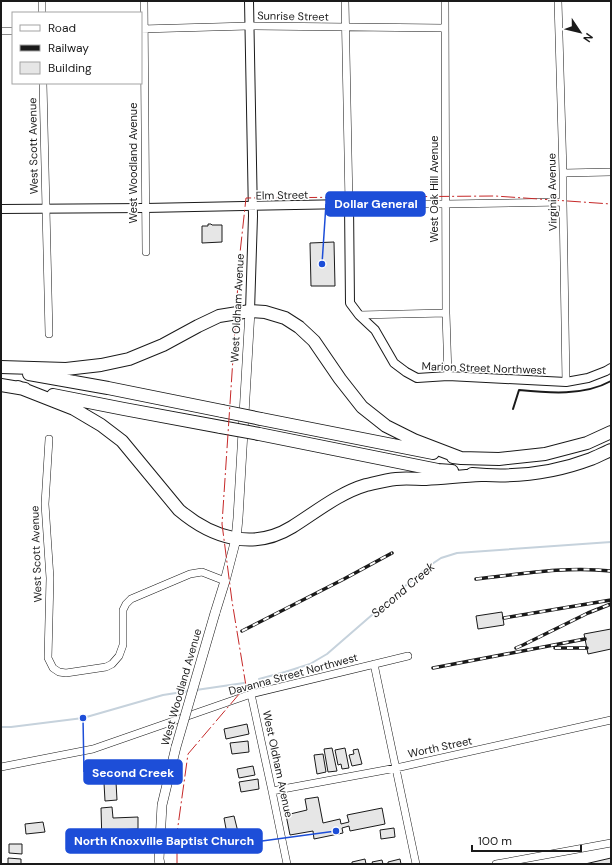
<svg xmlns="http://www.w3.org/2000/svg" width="612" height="865" font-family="'DM Sans',sans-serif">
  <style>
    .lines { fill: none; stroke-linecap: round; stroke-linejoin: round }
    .stream { stroke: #c6d2dc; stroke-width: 2 }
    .building { fill: #e6e6e6; stroke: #1a1a1a }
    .minor-casing { stroke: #1a1a1a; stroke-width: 8 }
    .tertiary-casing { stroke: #1a1a1a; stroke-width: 10 }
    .secondary-casing { stroke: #1a1a1a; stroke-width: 10 }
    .motorway-casing { stroke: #1a1a1a; stroke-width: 14 }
    .minor { stroke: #fff; stroke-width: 7 }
    .tertiary { stroke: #fff; stroke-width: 8 }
    .secondary { stroke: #fff; stroke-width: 9 }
    .motorway { stroke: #fff; stroke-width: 12 }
    .rail-casing { stroke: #1a1a1a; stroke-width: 3.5 }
    .rail { stroke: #fff; stroke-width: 2; stroke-dasharray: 6; stroke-linecap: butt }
    .secondary-bridge-casing { stroke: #1a1a1a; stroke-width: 10; stroke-linecap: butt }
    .motorway-bridge-casing { stroke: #1a1a1a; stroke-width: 14; stroke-linecap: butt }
    .secondary-bridge { stroke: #fff; stroke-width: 9 }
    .motorway-bridge { stroke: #fff; stroke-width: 12 }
    .wall { stroke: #1a1a1a; stroke-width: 2 }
    .power { stroke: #c62828; stroke-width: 1; stroke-dasharray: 14 3 2 3; stroke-linecap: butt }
    .labels { text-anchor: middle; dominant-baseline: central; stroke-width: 3; stroke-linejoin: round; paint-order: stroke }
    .street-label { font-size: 11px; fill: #1a1a1a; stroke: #fff }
    .water-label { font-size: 12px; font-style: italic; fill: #1a1a1a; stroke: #fff }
    .leader { fill: none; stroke: #1d4ed8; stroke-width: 1.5 }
    .callout-dot { fill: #1d4ed8; stroke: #fff; stroke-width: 1.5 }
    .callout { fill: #1d4ed8; stroke: #1d4ed8; stroke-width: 1.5 }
    .callout-label { font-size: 12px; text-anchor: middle; font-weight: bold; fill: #fff }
  </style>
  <rect width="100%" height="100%" fill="#fff"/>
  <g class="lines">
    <path class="stream" d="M259 679 285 672 310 664 327 654 426 568 441 558 457 553 611 542
      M196 690 244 683
      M1 727H11L83 718 163 695 189 691"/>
  </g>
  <path class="building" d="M208 224H211L212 225H222V242L202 243V226H208Z
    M334 242 335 286H311L310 243Z
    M502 612 504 625 478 629 476 616Z
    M611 629V649L588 654 584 634Z
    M247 724 249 734 226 739 224 729Z
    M248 741 249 752 232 754 230 743Z
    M332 748 337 771 328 772 324 749Z
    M345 748 349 768 342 769 341 764 338 765 335 750Z
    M358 749 362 764 352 766 349 755 354 754 353 750Z
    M323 754 326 772 317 774 314 755Z
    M115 764 117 800 105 801 103 765Z
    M253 766 255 775 239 778 237 769Z
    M258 779 259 789 241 792 239 782Z
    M318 797 323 823 340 819 341 824 349 822 347 815 382 808 385 824 350 831 349 826 342 828 343 833 314 839 313 831 290 835 286 815 307 810 305 799Z
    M112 807 113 818 138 817V829L114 830V844H102L101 808Z
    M234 816 238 832 227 834 224 818Z
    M43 822 45 832 26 834 25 824Z
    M394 828 395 837 381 839 380 830Z
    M9 844H22V854L9 853Z
    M8 858 21 859V864H8Z
    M611 858V864H585Z
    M365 859 366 864H352V862Z
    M400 859 401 864H388V862Z
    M382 860 383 864H373L372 862Z"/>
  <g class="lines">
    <g class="minor-casing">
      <path id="minor" d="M144 1 146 252
        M345 1 349 204H445L563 202
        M445 1 446 313 448 376
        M558 1 563 173V202L566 382
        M42 13V1
        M141 29 249 26 445 28
        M1 31H13
        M43 83 49 334
        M563 173 611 172
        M359 315 446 313
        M49 439 45 504 50 578 48 658 53 668 59 672 66 673 106 667 112 664 119 656 123 645V610L126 604 131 599 190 574 202 572 225 581
        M374 664 416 864
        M251 694 272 791 287 864
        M1 767 93 749 251 694 408 656
        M272 791 396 768 611 720
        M496 864 611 843"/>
    </g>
    <g class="tertiary-casing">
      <path id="tertiary" d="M249 1 253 216 250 311
        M1 209 145 208 349 204 350 303 359 315 375 330 394 363 406 372 417 378 448 376 566 382 588 378 606 371 611 368"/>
    </g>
    <g class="secondary-casing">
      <path id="secondary" d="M215 613 225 581 236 539 238 518 250 311
        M160 864 159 859 162 805 176 747"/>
    </g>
    <g class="motorway-casing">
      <path id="motorway" d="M1 367 66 369 101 365 129 359 163 345 198 326 219 316 250 311 265 312 285 318 299 327 314 341 340 379 362 407 386 426 414 440 461 458
        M29 374 108 388 222 411
        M1 385 25 389
        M18 387 74 409 101 425 122 441 179 510C212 538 253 551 292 527 316 512 339 493 366 485 375 483 386 480 396 479 406 478 416 479 426 479 444 478 462 476 481 475
        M53 395 124 409 221 427
        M261 419 433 453
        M259 434 438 470 452 471
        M453 457 461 458 499 459 545 454 587 443 611 432
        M472 474C512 478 554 473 591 459 598 456 604 453 611 450"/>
    </g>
    <use href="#minor" class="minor"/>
    <use href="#tertiary" class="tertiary"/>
    <use href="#secondary" class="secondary"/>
    <use href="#motorway" class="motorway"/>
    <g class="rail-casing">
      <path id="rail" d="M476 579C521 574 566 566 611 571
        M504 618 611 600
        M242 631 344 579 392 553
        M516 648 523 645 588 613 611 604
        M555 648H587
        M433 668 585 639"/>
    </g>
    <use href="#rail" class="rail"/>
    <g class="secondary-bridge-casing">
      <path id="secondary-bridge" d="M176 747 215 613"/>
    </g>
    <g class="motorway-bridge-casing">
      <path id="motorway-bridge" d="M222 411 261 419
        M221 427 259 434"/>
    </g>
    <use href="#secondary-bridge" class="secondary-bridge"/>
    <use href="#motorway-bridge" class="motorway-bridge"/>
    <path class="wall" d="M513 409 519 390C549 393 584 396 611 381"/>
    <path class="power" d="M177 864V833L188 754 246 686 232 601 222 524 240 253 246 198 495 196 611 204"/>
  </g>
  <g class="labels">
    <g class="street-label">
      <text transform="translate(293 16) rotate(1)">Sunrise Street</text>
      <text transform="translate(33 146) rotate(-91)">West Scott Avenue</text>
      <text transform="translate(133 163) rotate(-90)">West Woodland Avenue</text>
      <text transform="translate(434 189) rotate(-90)">West Oak Hill Avenue</text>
      <text transform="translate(552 192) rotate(-91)">Virginia Avenue</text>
      <text transform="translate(282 195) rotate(-1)">Elm Street</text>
      <text transform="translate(237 308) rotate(-87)">West Oldham Avenue</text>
      <text transform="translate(484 368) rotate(2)">Marion Street Northwest</text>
      <text transform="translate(36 554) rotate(-92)">West Scott Avenue</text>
      <text transform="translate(293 674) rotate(-15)">Davanna Street Northwest</text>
      <text transform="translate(181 687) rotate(-74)">West Woodland Avenue</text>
      <text transform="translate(440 747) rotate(-12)">Worth Street</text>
      <text transform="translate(278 764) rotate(78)">West Oldham Avenue</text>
    </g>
    <g class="water-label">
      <text transform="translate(403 590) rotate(-40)">Second Creek</text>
    </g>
  </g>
  <path class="leader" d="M322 264L326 204M83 718L84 772M336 831L262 841"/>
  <g class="callout-dot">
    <circle cx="322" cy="264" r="4"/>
    <circle cx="83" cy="718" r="4"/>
    <circle cx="336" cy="831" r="4"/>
  </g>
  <g class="callout">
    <rect x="326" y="192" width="99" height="24" rx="4"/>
    <rect x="84" y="760" width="98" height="24" rx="4"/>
    <rect x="66" y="829" width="196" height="24" rx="4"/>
  </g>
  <g class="callout-label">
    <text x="376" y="208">Dollar General</text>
    <text x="133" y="777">Second Creek</text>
    <text x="164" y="845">North Knoxville Baptist Church</text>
  </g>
  <rect width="612" height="865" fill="none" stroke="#1a1a1a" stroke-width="4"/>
  <rect x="12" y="12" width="130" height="72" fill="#ffffff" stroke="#a3a3a3"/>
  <rect x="20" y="25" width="20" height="6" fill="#ffffff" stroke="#a3a3a3"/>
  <text x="48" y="32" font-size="12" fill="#1a1a1a">Road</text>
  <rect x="20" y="45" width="20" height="6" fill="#1a1a1a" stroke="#a3a3a3"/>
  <text x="48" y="52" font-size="12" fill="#1a1a1a">Railway</text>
  <rect x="20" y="62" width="20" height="12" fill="#e6e6e6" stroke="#a3a3a3"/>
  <text x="48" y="72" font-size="12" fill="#1a1a1a">Building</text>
  <g transform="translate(580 32) rotate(125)" stroke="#ffffff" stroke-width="3" paint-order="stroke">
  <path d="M0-3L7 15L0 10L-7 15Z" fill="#1a1a1a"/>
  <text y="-6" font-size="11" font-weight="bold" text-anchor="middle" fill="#1a1a1a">N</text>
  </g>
  <path d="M472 845v6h109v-6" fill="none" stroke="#1a1a1a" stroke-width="2"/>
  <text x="478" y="845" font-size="12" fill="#1a1a1a" stroke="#ffffff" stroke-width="3" paint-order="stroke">100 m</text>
</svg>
